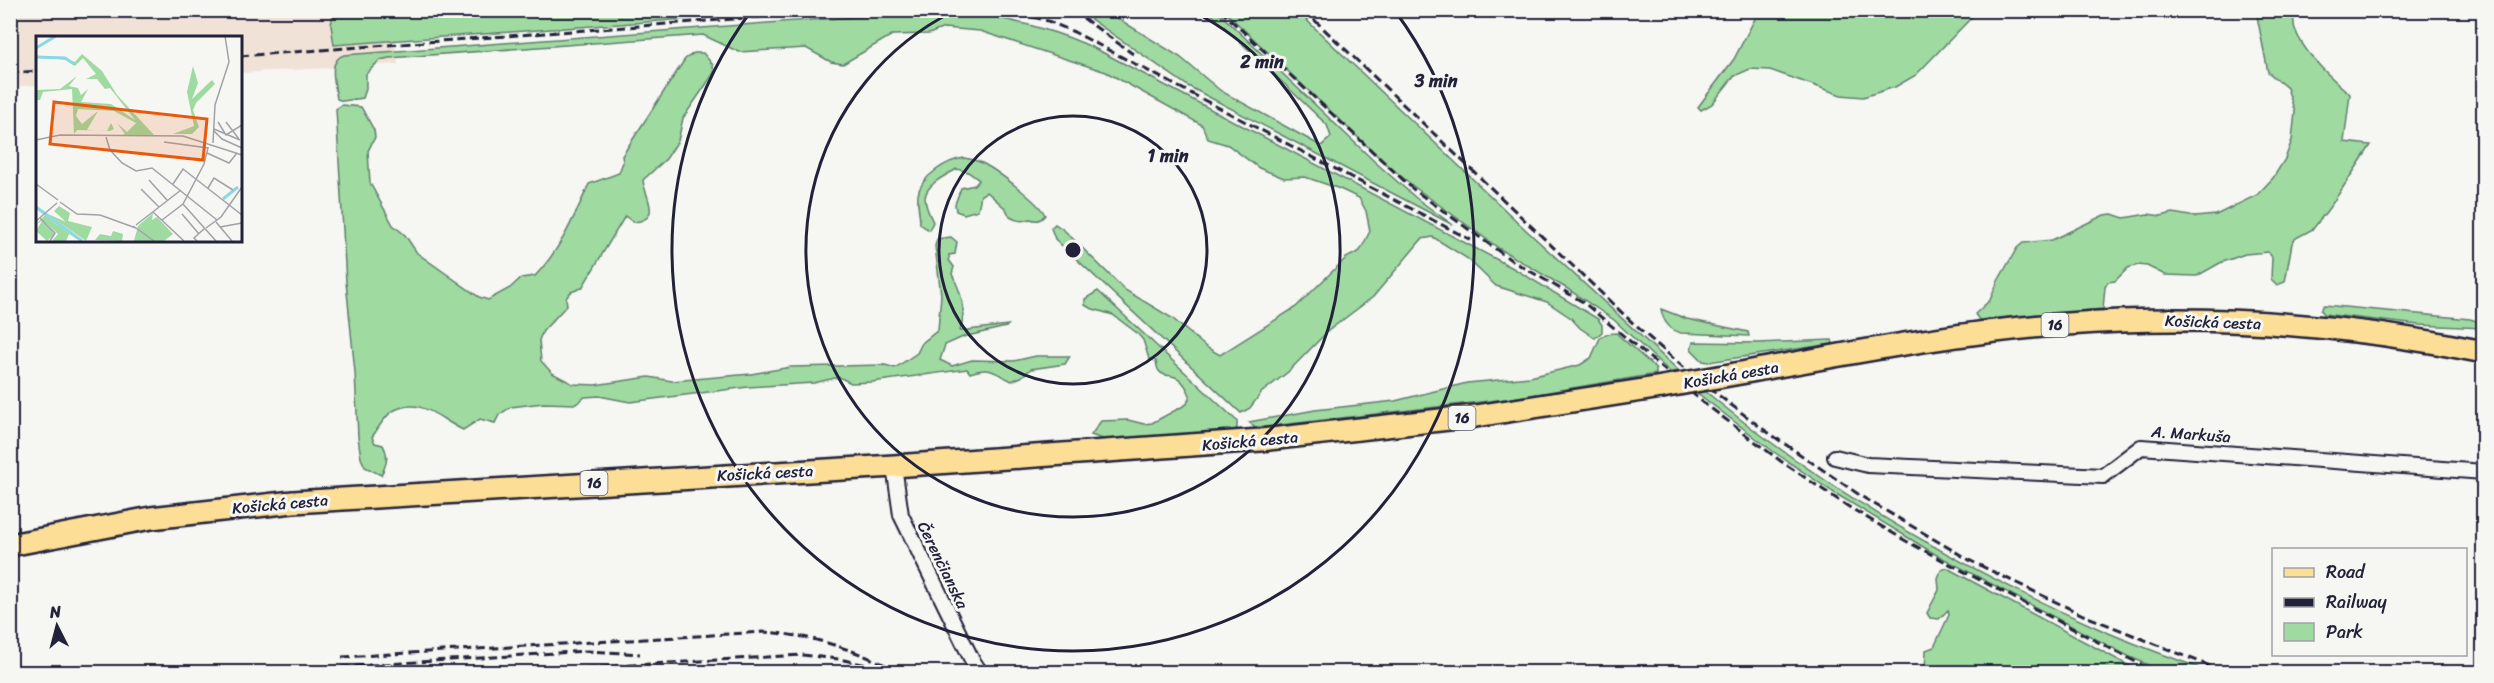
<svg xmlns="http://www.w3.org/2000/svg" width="2494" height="683" font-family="Sriracha,sans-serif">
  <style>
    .built { fill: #f1e2d7 }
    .green { fill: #9fdaa1; stroke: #607e6e; stroke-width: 1.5 }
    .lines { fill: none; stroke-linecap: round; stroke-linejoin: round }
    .street-casing { stroke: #22223b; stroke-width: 18 }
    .primary-casing { stroke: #22223b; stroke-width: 26 }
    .street { stroke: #f6f6f2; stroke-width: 14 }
    .primary { stroke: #fdde96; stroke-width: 21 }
    .rail { stroke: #22223b; stroke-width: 3; stroke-dasharray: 9 4.5; stroke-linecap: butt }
    .primary-bridge-casing { stroke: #22223b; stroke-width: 26; stroke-linecap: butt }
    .primary-bridge { stroke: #fdde96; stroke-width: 21 }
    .ring { fill: none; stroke: #22223b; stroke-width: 3 }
    .labels { text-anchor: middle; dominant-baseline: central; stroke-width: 6; stroke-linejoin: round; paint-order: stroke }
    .shield { fill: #f6f6f2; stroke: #626272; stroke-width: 1.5 }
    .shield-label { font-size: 15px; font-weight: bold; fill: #22223b }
    .street-label { font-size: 16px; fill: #22223b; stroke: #f6f6f2 }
    .inset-river { fill: none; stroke: #89d9e5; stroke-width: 3 }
    .inset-road { fill: none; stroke: #a1a1a9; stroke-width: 1.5 }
    .view { fill: #e8590c; fill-opacity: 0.15; stroke: #e8590c; stroke-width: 3 }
    .inset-edge { fill: none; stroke: #22223b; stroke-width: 3 }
    .centre { fill: #22223b; stroke: #f6f6f2; stroke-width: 3 }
    .ring-label { font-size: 18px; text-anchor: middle; font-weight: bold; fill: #22223b; stroke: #f6f6f2; stroke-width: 6; stroke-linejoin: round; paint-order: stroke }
  </style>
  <rect width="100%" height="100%" fill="#f6f6f2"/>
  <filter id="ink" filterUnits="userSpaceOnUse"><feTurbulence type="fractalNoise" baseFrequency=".0167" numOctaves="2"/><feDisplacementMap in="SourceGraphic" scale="12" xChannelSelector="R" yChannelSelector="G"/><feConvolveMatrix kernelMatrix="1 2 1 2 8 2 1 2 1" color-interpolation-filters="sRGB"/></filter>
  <g filter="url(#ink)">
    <path class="built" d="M11 11H392L398 64 240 73V38H38L37 85 11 87Z"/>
    <path class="green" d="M1948 10 1971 13V18L1916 75 1895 87 1863 97 1841 95 1770 70 1750 69 1734 76 1712 104 1701 110 1698 107 1734 59 1759 11Z
      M328 11H795L334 45 331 25 333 14Z
      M1079 11H1106L1180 57 1221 91 1321 146 1331 137 1327 125 1212 15 1199 11H1217L1375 162 1416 198 1453 225 1188 86Z
      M1224 11H1249L1258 14 1261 11H1297L1526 230 1679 371 1670 372 1614 320 1566 288 1500 249 1413 186 1383 161Z
      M2256 11H2294C2294 16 2293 24 2295 29 2303 52 2332 79 2350 94L2344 142 2371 145 2332 204 2313 229 2296 238 2292 243 2285 282 2277 285 2271 279 2272 257 2268 252 2245 254 2220 263 2197 276 2165 275 2147 266 2138 265 2128 268 2115 281 2108 282 2105 287 2103 309 1979 320 1975 314 1990 300 1998 281 2017 248 2023 243 2052 240 2104 215 2112 214 2124 218 2148 214 2161 216 2173 213 2195 217 2216 215 2257 195 2273 178 2285 159 2292 140 2295 112 2287 88 2268 72Z
      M971 12C1014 21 1058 30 1098 50L1513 268 1598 319 1602 325V332L1595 338 1580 328 1571 318 1547 302 1496 286 1468 259 1433 237 1422 239 1373 297 1328 331 1288 372 1261 393 1250 408 1241 413 1055 239 1051 228 1055 224 1064 230 1125 290 1172 318 1206 347 1220 355 1296 307 1346 258 1360 251 1370 231 1366 211 1359 198 1340 189 1305 177 1284 178 1259 168 1228 145 1208 139 1202 125 1106 72 980 31 944 28 929 34 892 35 843 64 831 62 806 48 739 52 703 35 389 58 380 60 366 74V89L363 98 343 101 337 99C335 84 327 60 344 55L781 22 917 13Z
      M694 53H703L713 65 714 73 683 118 678 141 666 159 643 180C644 195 664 220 633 222L625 216 582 288 571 292 566 298 567 305 543 331 539 340 541 361 552 373 573 384 595 385 649 377 672 381 751 374 791 367 885 365 895 368 917 353 922 343 938 330 941 295 935 246 937 239 951 237 957 242 955 254 949 255V260L954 267 952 274C961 292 967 309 960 331L1008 325 1006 327 963 337 945 345 940 360 952 366 972 360 1014 361 1036 356H1070L1065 364 1031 369 1021 377 1012 381C993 372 991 366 970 373L967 369 872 382 851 383 839 377 814 383 748 387 630 402 599 396 585 397 576 404 543 403 511 407 499 415 495 423 480 419 463 430C439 419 421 396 393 411 385 415 378 429 372 437L375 443 383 445C389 456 387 464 381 475L365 467 361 458 358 437 355 372 346 282 336 109 342 105 361 107 374 130 375 137 368 151 370 183 393 225 405 235 417 253 479 297 488 300 510 288 521 278 535 276C561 249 574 217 589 184L619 173 623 162 622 156 685 59Z
      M964 158C970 159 977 160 982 163 995 169 1040 203 1045 215 1040 221 1037 221 1030 219 1022 222 1017 221 1010 217L1006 209 987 192 981 195 978 210 964 214 956 211 955 204 961 188 975 185 979 180 968 172 957 169C946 175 926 184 925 198 925 205 930 216 933 222L929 230 920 224C920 215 917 204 918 195 920 177 947 160 964 158Z
      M1098 291 1237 421V428L1235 430 1106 440 1091 435 1101 421 1128 420 1144 424 1152 423 1187 404 1190 395C1178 367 1166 381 1159 371 1157 369 1157 365 1156 361L1149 359 1143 340 1137 333 1113 315 1090 308 1085 305V299Z
      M2324 305 2470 319 2483 323V328L2419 325 2324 314 2321 310Z
      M1661 309 1687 319 1748 332 1749 336 1681 333C1670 330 1663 321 1661 309Z
      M1616 333 1652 365 1656 370V374L1506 399 1263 427H1254L1249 422 1315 410 1395 401 1467 383 1530 377 1580 365 1591 358 1600 338 1606 334Z
      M1832 340 1833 343 1831 344 1708 362 1703 361 1691 349 1693 342 1758 343Z
      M1705 391C1822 488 1956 565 2095 627 2132 644 2171 657 2210 672H2164L2128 656 1935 554 1833 492 1774 452 1696 392Z
      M1947 568 2139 671 2144 672H1925L1926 650 1934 647 1949 615 1948 610 1939 619 1930 618 1927 613 1939 590 1938 578 1941 570Z"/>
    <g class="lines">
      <g class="street-casing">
        <path id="street" d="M1835 457 1868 465 2103 476 2141 447 2484 472
          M894 466 901 515 972 660 980 672"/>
      </g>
      <g class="primary-casing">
        <path id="primary" d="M1735 374C1846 354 1955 332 2067 324 2205 314 2348 324 2484 352
          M10 545 151 518 293 502 894 466 1261 440 1476 416 1662 387"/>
      </g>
      <use href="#street" class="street"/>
      <use href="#primary" class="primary"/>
      <path class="rail" d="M1006 10 1048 21 1074 32 1471 240
        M1072 10 1133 54
        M1220 10 1413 189 1511 260 1583 302 1704 403 1782 462 1849 507 1906 541 2155 672
        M1304 10 1636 326 1697 379 1763 429 1864 498 1971 561 2083 615 2225 672
        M240 56 853 10
        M10 73 38 71
        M342 657 763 632C813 635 856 650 900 672
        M341 667 587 651 640 654
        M533 671 802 655 839 659 876 667"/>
      <g class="primary-bridge-casing">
        <path id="primary-bridge" d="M1662 387 1735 374"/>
      </g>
      <use href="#primary-bridge" class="primary-bridge"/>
    </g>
  </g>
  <g class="ring">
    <circle cx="1073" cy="250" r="134"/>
    <path d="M1192 11A267 267 0 1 1 954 11"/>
    <path d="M1395 11A401 401 0 1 1 751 11"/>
  </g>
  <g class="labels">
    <g class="shield">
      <rect x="2041.5" y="313" width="27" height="24" rx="4.5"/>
      <rect x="1448.5" y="406" width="27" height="24" rx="4.5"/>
      <rect x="580.5" y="471" width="27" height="24" rx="4.5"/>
    </g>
    <g class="shield-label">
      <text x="2055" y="325">16</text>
      <text x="1462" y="418">16</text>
      <text x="594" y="483">16</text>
    </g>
    <g class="street-label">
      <text transform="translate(2213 322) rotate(2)">Košická cesta</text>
      <text transform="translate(1731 375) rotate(-10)">Košická cesta</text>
      <text transform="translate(2191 434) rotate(4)">A. Markuša</text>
      <text transform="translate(1250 441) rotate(-5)">Košická cesta</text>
      <text transform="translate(765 473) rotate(-3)">Košická cesta</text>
      <text transform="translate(280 504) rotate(-5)">Košická cesta</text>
      <text transform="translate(943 565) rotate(64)">Čerenčianska</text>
    </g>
  </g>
  <g transform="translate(36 36)">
    <rect width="206" height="206" fill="#f6f6f2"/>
    <path d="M46 18 66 35 81 59 119 100H83L89 98 81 87 91 96 100 87 78 75 42 73 40 80 46 88 62 75 51 94 71 95 75 87 78 93 74 95H82L41 94 38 98 36 53 7 56 4 64H0V54L24 53 41 40 33 50 42 52 45 59 52 53 45 66 75 68 99 84 74 52 69 53 61 43H50L60 38 47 22 39 30 31 24 4 21 27 22 39 26ZM157 30 162 47 156 63 176 44 179 48 160 67 157 74 163 91 156 98H137L158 90 151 56ZM23 170 34 177 32 185 56 191 50 205 10 177 30 186 18 175ZM117 177 116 184 121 181 137 198 128 205H98L102 190ZM9 179 19 187 44 205 33 198 30 205H16L22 198 8 185 19 198 11 205 0 195 6 185 0 188ZM77 195 87 198 86 205 59 204 64 198 75 200Z" fill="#9fdaa1"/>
    <path class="inset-river" d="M0 12 20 0M0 21 29 22 38 28M187 163 202 151M0 171 46 205"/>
    <path class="inset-road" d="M182 86 190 99 206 89M190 86 203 103M178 93 204 104M178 95 186 103 206 112M70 101 74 114 86 127 100 135 116 132 181 184M0 104 24 99 147 100 206 119M177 107 179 69 193 26 189 0M171 117 193 127 201 117M113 144 131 164M0 148 22 164M137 148 147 133 206 179M172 152 178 142 197 154M105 153 123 171M24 166 41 178 64 179 100 192 97 190M147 168 180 205M117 176 148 205M146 178 163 198M4 182 19 197 14 205M126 184 147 168 168 128 172 112 128 106M0 185 21 167M180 186 196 205M100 189 145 154M184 191 206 187M100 192 118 205M170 192 185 181 206 151M161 205 158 202 169 192"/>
    <path class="view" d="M18 66 171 83 167 124 14 108Z"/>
    <rect width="206" height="206" class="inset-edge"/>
  </g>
  <circle cx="1073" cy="250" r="9" class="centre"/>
  <g class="ring-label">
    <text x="1262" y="68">2 min</text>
    <text x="1436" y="87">3 min</text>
    <text x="1168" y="162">1 min</text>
  </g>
  <rect width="2494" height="683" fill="none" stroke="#f6f6f2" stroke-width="36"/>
  <rect x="18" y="18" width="2458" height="647" fill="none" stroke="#22223b" stroke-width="2" filter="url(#ink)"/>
  <rect x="2272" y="548" width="195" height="108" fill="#f6f6f2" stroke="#a1a1a9" stroke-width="1.5"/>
  <rect x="2284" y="568" width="30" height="9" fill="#fdde96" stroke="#a1a1a9" stroke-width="1.5"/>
  <text x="2326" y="578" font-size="18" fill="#22223b">Road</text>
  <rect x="2284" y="598" width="30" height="9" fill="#22223b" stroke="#a1a1a9" stroke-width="1.5"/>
  <text x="2326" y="608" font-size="18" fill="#22223b">Railway</text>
  <rect x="2284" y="623" width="30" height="18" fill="#9fdaa1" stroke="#a1a1a9" stroke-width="1.5"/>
  <text x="2326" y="638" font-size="18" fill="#22223b">Park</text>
  <g transform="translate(57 626) rotate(354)" stroke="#f6f6f2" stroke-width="4.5" paint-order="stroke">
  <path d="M0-4.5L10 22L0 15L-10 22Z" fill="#22223b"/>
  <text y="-9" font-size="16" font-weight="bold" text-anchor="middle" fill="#22223b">N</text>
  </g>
</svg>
